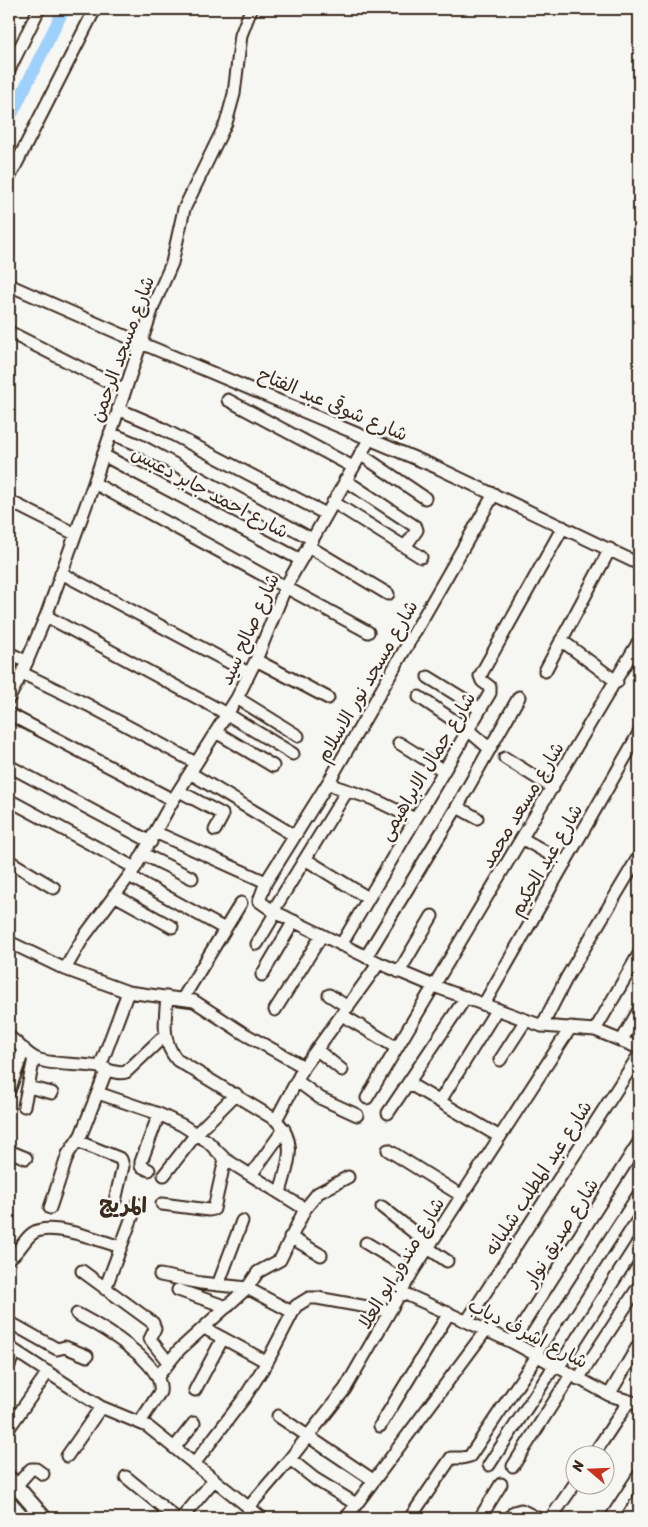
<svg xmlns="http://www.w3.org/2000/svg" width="648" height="1527" font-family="Sriracha,'Playpen Sans Arabic',sans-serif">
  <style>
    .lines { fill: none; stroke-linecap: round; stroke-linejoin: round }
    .canal { stroke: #9dd0fa; stroke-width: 12 }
    .minor-casing { stroke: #3b2a1e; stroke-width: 15 }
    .tertiary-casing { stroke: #3b2a1e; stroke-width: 18 }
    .minor { stroke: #f6f6f2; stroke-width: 11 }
    .tertiary { stroke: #f6f6f2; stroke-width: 14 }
    .labels { text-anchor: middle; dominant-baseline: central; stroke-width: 5; stroke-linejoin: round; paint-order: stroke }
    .street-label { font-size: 19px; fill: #3b2a1e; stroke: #f6f6f2 }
    .quarter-label { font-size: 21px; font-weight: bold; fill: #3b2a1e; stroke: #f6f6f2 }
  </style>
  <rect width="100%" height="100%" fill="#f6f6f2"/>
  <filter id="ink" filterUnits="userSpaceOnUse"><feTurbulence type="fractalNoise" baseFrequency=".02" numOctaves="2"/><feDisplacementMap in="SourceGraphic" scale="10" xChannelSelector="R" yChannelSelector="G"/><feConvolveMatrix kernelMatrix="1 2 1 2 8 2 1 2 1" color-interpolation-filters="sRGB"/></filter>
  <g filter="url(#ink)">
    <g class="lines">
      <path class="canal" d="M9 120 64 9"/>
      <g class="minor-casing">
        <path id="minor" d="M9 70 39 9
          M9 178 95 9
          M9 285 141 343 436 467 639 564
          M9 332 124 390
          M228 400 353 467
          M118 409 153 424 326 514
          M110 433 139 445 312 539
          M360 454 425 498
          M103 455 301 560
          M345 480 416 527 417 530 405 547
          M94 483 368 632
          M494 494 331 778 266 882 259 901 273 911 379 963 434 986 542 1026 595 1030 639 1048
          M9 501 75 534
          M333 502 421 557
          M308 546 388 594
          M61 573 249 673
          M46 616 227 714 293 754
          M561 640 617 682
          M9 653 27 662
          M256 660 328 698
          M545 671 610 549
          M22 673 88 705 196 763
          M428 677 480 709
          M419 697 468 730 490 749
          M9 698 22 673 46 616 94 483 154 304 172 263 184 209 226 123 234 94 241 35 251 9
          M237 698 298 736
          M9 714 173 800
          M216 732 273 766
          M399 743 444 771
          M505 758 553 788
          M9 766 151 842
          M190 773 295 836
          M331 778 334 786 373 799 415 819
          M179 791 222 814V817L215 830
          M9 800 135 868
          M457 807 477 818
          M157 833 266 882
          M523 839 565 863
          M143 854 192 878
          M305 859 368 898
          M9 861 54 888
          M129 876 225 929
          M114 895 172 927
          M273 911 347 791
          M9 942 65 969 128 992 194 1001 243 1033 304 1067
          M257 944 276 912
          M341 945 490 693V687L482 681 480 676 563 527
          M366 957 457 807 519 697
          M65 969 83 938 135 868 173 800 237 698 256 660 286 586 370 438
          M399 972 432 916
          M262 975 294 921
          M329 995 348 1007
          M167 997C165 1020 161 1041 177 1060L276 1120
          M183 998 241 903
          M484 1004 639 733
          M275 1010 322 935
          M342 1015 397 1048
          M542 1026 567 977 639 856
          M595 1030 639 954
          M9 1037C19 1043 25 1054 37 1059 55 1066 79 1063 99 1067 108 1069 117 1075 126 1072L165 1035
          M622 1040 639 1010
          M317 1050 342 1070
          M500 1060 526 1020
          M100 1067 128 992
          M297 1081 320 1098 357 1115
          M408 1083 500 1137
          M28 1087 52 1093
          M9 1091 24 1049
          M98 1093 159 1114 182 1125 207 1141 225 1159 305 1209
          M367 1098 639 641
          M440 1101 497 1009
          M24 1106 34 1058
          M388 1113 466 997
          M77 1141 121 1159 123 1166 115 1201
          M388 1150 462 1196
          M9 1151 26 1158
          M149 1170 141 1166V1162L159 1114
          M164 1175 197 1133 236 1094
          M251 1175 284 1129
          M280 1193C287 1165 299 1144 276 1120L304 1067 379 963
          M162 1204 209 1210 214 1209 225 1159
          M382 1207 430 1245
          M50 1208 68 1154 81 1135 107 1069
          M290 1237 321 1255
          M366 1243 413 1271
          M428 1248 447 1261
          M9 1258C20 1252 23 1240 33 1233 51 1221 100 1241 121 1247
          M82 1271 153 1323 155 1329 150 1339 168 1362
          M160 1275 201 1283 247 1288 292 1312
          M218 1285 242 1221
          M105 1289 137 1204
          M178 1290 227 1307
          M401 1292 512 1342 609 1395 639 1404
          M77 1314C100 1326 165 1363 160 1392L140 1422
          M467 1321 639 1055
          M9 1322 57 1349 65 1347 87 1356
          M204 1328 267 1362
          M512 1342 639 1142
          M9 1347 101 1407 147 1426 262 1518
          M535 1355 639 1194
          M9 1365 15 1351
          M558 1368 639 1241
          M158 1376 179 1350 247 1288 258 1272 280 1260 305 1209 318 1193 348 1177
          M578 1379 639 1286
          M195 1390 223 1338
          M609 1395 639 1344
          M278 1416 373 1480
          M380 1426 449 1313
          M9 1428 48 1372
          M175 1447 194 1423
          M594 1454 629 1401
          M67 1456 101 1407
          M290 1459 315 1479 356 1504
          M194 1464 245 1397 267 1362 296 1306 309 1298H317L390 1311
          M489 1465 555 1365
          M513 1466 571 1375
          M126 1477 176 1518
          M16 1486 31 1469H36L43 1474
          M248 1508 290 1459 345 1389 413 1271 571 1027
          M182 1518 214 1480
          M346 1518 486 1330
          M410 1518 451 1458H462L470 1456 537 1356
          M480 1518 501 1484
          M510 1518 514 1512 521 1510 537 1518
          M551 1518 576 1482
          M611 1518 639 1475"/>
      </g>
      <g class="tertiary-casing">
        <path id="tertiary" d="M9 1478 44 1518"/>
      </g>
      <use href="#minor" class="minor"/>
      <use href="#tertiary" class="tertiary"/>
    </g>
  </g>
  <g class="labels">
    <g class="street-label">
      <text transform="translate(122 349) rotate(-70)">شارع مسجد الرحمن</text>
      <text transform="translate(333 404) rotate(23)">شارع شوقى عبد الفتاح</text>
      <text transform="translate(210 492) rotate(28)">شارع احمد جابر دعبس</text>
      <text transform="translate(249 629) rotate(-66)">شارع صالح سيد</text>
      <text transform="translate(367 681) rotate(-60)">شارع مسجد نور الاسلام</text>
      <text transform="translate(427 766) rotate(-59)">شارع جمال الابراهيمى</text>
      <text transform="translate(522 805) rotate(-59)">شارع مسعد محمد</text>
      <text transform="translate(546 860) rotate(-60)">شارع عبد الحكيم</text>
      <text transform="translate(538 1178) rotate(-57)">شارع عبد المطلب شلبانه</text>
      <text transform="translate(561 1232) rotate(-58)">شارع صديق نوار</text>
      <text transform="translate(401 1263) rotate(-59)">شارع مندور ابو العلا</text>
      <text transform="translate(528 1333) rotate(27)">شارع اشرف دياب</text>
    </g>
    <g class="quarter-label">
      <text x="123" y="1205">المريج</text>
    </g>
  </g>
  <rect width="648" height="1527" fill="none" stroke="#f6f6f2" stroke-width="30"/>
  <rect x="15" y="15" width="618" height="1497" fill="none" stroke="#3b2a1e" stroke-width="2" filter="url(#ink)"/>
  <g transform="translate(590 1470) rotate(289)"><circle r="24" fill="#f6f6f2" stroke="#aba49d"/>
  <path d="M0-4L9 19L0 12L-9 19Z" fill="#c8321e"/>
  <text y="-8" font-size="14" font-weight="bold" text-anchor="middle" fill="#3b2a1e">N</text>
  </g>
</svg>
